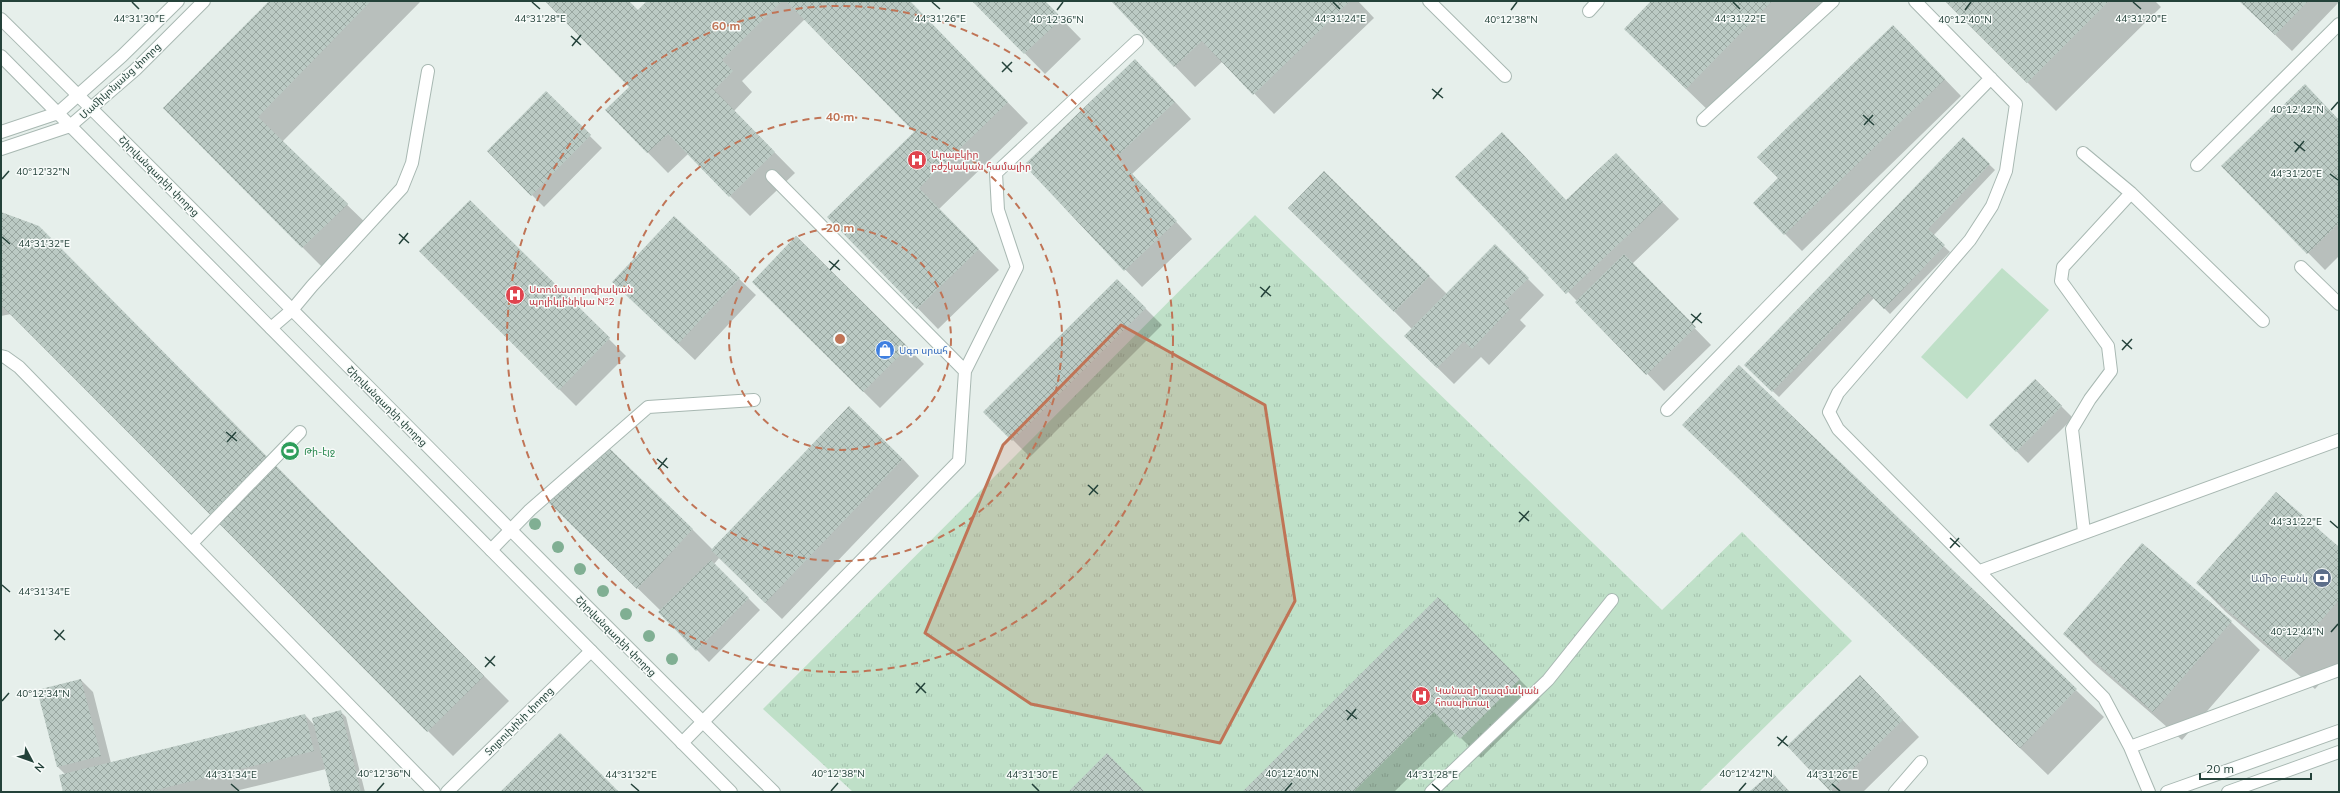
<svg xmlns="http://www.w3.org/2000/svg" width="2340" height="793" font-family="Mulish,'Noto Sans Armenian',sans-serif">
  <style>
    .grass { fill: url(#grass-tufts) }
    .pitch { fill: #bfe0c8 }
    .shadow { fill: #0003 }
    .building { fill: url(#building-cross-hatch) }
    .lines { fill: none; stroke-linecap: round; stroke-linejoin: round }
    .service-casing { stroke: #a8b8b2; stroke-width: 14 }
    .minor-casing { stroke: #a8b8b2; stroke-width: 14 }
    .tertiary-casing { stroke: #a8b8b2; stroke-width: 14 }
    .service { stroke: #fff; stroke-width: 12 }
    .minor { stroke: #fff; stroke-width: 12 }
    .tertiary { stroke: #fff; stroke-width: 12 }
    .tree { fill: #80af93 }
    .marked { fill: #c07456; fill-opacity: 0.2; stroke: #c07456; stroke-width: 3; stroke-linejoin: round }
    .ticks { fill: none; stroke: #24423a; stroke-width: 1.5 }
    .ring { fill: none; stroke: #c07456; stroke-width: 2; stroke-dasharray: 7 5 }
    .labels { text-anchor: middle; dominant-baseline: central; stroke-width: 3; stroke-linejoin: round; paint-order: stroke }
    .street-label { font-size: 10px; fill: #24423a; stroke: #f7fbf9 }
    .health-label { font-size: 10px; fill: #be3a42; stroke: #f7fbf9; text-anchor: start }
    .shop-label { font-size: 10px; fill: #366cbe; stroke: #f7fbf9; text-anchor: start }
    .leisure-label { font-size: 10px; fill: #27864d; stroke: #f7fbf9; text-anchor: start }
    .service-label { font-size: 10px; fill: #4e5e75; stroke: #f7fbf9; text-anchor: end }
    .ticks-label { font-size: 10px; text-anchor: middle; fill: #24423a; stroke: #f7fbf9; stroke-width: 3; stroke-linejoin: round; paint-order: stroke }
    .centre { fill: #c07456; stroke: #f7fbf9; stroke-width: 2 }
    .ring-label { font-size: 12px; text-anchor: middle; font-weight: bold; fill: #c07456; stroke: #f7fbf9; stroke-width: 3; stroke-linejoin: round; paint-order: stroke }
  </style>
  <defs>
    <pattern id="grass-tufts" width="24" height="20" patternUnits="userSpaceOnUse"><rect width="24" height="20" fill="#bfe0c8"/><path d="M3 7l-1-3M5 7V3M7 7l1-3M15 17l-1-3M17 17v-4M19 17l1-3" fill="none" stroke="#a4c1ad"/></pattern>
    <pattern id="building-cross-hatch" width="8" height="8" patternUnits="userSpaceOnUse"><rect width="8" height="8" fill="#bbcac4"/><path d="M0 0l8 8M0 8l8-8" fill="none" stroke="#98a6a0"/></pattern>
  </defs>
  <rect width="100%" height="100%" fill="#e6efeb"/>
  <path class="grass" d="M1255 215 1662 610 1742 532 1852 641 1699 792H853L763 709Z"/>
  <path class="pitch" d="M2002 268 2049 310 1967 399 1921 357Z"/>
  <path class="shadow" d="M271 1H421L282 142 372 229 328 273 164 108Z
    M546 1H628L638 11 649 1H909L1028 123 939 209 999 270 938 329 829 217 916 132 805 19 742 81 752 92 734 111 795 173 750 216 688 154 668 173 606 110 630 87Z
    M974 1H1044L1081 39 1045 74Z
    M1112 1H1358L1374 18 1274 114 1223 61 1195 87Z
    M1653 1H1827L1714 116 1653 57Z
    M1946 1H2155L2161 7 2056 111Z
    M2240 1H2339V2L2292 51Z
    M1909 42 1961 96 1802 251 1754 203Z
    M1152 77 1191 119 1132 174 1192 239 1142 287 1025 165Z
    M546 93 602 148 544 207 488 151Z
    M2339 121V256L2325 270 2223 166Z
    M1963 139 1995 170 1933 236 1950 252 1890 314 1874 298 1779 397 1745 365Z
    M1632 171 1679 219 1632 264 1711 345 1664 391 1457 177 1567 201Z
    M1324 172 1447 294 1495 246 1544 295 1520 320 1526 326 1489 365 1481 357 1454 384 1405 336 1412 329 1290 208Z
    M470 201 626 356 576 406 421 251Z
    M1 213 38 227 509 701 453 756 11 314 1 316Z
    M674 217 756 295 695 360 613 282Z
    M796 238 924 364 880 408 753 282Z
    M1117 280 1162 325 1030 457 985 412Z
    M1739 367 2104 717 2048 775 1684 425Z
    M2035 380 2073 418 2028 463 1991 425Z
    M903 459 919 476 782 619 719 558 714 564 760 610 709 662 659 612 661 611 577 529H692L713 550Z
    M2339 548V662L2315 689 2226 612 2197 583Z
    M1438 598 1540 700 1481 758 1455 732 1394 792H1243Z
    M2231 622 2260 650 2182 740 2093 663 2064 634Z
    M81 680 93 692 111 763 305 715 315 726 340 711 346 717 365 792H332L326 769 231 792H64L65 774 58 767Z
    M1877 693 1919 737 1863 792H1833L1789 746Z
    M1772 773 1790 792H1751Z"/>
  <path class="building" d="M269 1H371L258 117 348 204 302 248 163 108Z
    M545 1H629L638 10 647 1H782L722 60 733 71 714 90 775 152 729 197 668 134 647 153 605 110 629 87Z
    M786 1H910L1008 102 919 188 979 249 917 309 827 217 914 132Z
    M972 1H1045L1062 18 1024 54Z
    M1111 1H1350L1253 95 1202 41 1174 67Z
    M1651 1H1772L1686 89 1624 29Z
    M1945 1H2109L2027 83Z
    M2239 1H2308L2275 35Z
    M1893 25 1945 79 1784 235 1753 203 1778 178 1757 157Z
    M1135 59 1175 102 1116 157 1177 221 1124 271 1024 165Z
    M2305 84 2339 120V223L2307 254 2221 166Z
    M546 91 591 135 531 196 487 151Z
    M1502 132 1566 200 1616 153 1663 202 1566 294 1455 177Z
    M1963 137 1990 164 1928 229 1945 245 1884 309 1868 293 1772 392 1744 365Z
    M1324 171 1430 276 1394 312 1288 208Z
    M470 200 610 338 559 390 419 251Z
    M1 212 39 226 484 676 427 732 1 305Z
    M674 216 740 278 678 344 612 282Z
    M796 236 908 347 863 392 752 282Z
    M1495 244 1529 278 1504 302 1510 309 1472 349 1464 341 1437 368 1404 336Z
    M1624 254 1696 327 1646 375 1575 302Z
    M1117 279 1146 308 1012 441 983 412Z
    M1739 365 2077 689 2020 748 1682 425Z
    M2035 379 2062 406 2016 452 1989 425Z
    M849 406 903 459 765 603 711 550Z
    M607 446 693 529 637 589 548 502Z
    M2276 492 2339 547V600L2286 661 2196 583Z
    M2142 543 2232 621 2153 712 2063 634Z
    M711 560 749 598 696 651 658 612Z
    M1438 597 1520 679 1460 739 1434 712 1353 792H1242Z
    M1860 675 1903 720 1830 791 1787 746Z
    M81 679 101 756 57 767 37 690Z
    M341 710 361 792H331L312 718Z
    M305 714 314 751 148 792H63L59 775Z
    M560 733 619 792H500Z
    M1107 753 1145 792H1068Z
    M1772 772 1789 792H1749Z"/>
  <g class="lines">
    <g class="service-casing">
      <path id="service" d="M1429 1 1505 76
        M1915 1 2016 104 2006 171 1992 206 1970 240 1838 393 1829 412 1838 429 2104 698 2130 747 2149 792
        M1589 11 1598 1
        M1703 120 1833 1
        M2083 153 2131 193 2263 321
        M2197 165 2339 24
        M772 176 965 371
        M2301 267 2339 304
        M271 328 292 310 312 286 402 188 412 163 428 71
        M1 356 5 357 19 367 434 792
        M1667 410 1991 78
        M2084 532 2072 429 2090 399 2111 371 2108 346 2061 281 2063 267 2131 193
        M192 543 300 432
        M491 550 530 510 648 407 754 400
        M1980 571 2339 440
        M682 743 959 461 965 371 1017 267 998 210 996 173 1137 41
        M2130 747 2339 670
        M1431 792 1548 680 1612 600
        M1895 792 1921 762"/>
    </g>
    <g class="minor-casing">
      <path id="minor" d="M447 792 591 651"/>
    </g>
    <g class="tertiary-casing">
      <path id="tertiary" d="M1 19C261 275 514 537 774 792
        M1 56 731 792
        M1 132 58 113 122 56 178 1
        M1 149 70 126 135 70 204 1
        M2167 792 2339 731
        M2228 792 2339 752"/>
    </g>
    <use href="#service" class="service"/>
    <use href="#minor" class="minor"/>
    <use href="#tertiary" class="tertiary"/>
  </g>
  <g class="tree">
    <circle cx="535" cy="524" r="6"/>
    <circle cx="558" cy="547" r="6"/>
    <circle cx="580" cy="569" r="6"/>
    <circle cx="603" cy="591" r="6"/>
    <circle cx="626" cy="614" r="6"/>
    <circle cx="649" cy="636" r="6"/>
    <circle cx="672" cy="659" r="6"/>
  </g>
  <path class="marked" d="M1121 325 1265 405 1295 601 1220 743 1031 704 925 633 1003 445Z"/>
  <path class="ticks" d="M132 2 139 9M532 2 540 9M932 2 940 9M1333 2 1340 9M1733 2 1740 9M2133 2 2141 9M1057 10 1063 2M1511 10 1517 2M1965 10 1971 2M571 36 581 45M572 46 581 35M1002 62 1012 72M1002 72 1012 62M1432 89 1443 98M1433 99 1442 88M2331 110 2338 102M1863 115 1874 125M1864 125 1873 115M2294 142 2305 151M2295 152 2304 141M2330 174 2338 180M2 179 9 171M399 234 409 243M2 237 10 244M399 244 408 233M829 261 840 270M830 270 839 260M1260 287 1271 296M1261 297 1270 286M1691 314 1702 323M1692 323 1701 313M2122 340 2132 349M2122 350 2132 339M226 432 237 441M227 442 236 432M657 459 668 468M658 469 667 458M1088 485 1098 494M1089 495 1098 485M1519 512 1529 521M2330 521 2338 528M1519 522 1529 511M1950 538 1960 547M1950 548 1959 538M2 585 10 592M54 630 65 640M2331 632 2338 624M55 640 64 630M485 657 495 666M485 667 495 656M916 683 926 693M916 693 925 683M2 701 9 693M1346 710 1357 719M1347 720 1356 709M1777 737 1788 746M1778 746 1787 736M231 784 239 791M631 784 639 791M1032 784 1039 791M1432 784 1440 791M1832 784 1840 791M377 791 384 783M831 791 838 783M1285 791 1292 783M1739 791 1746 783"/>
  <g class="ring">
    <circle cx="840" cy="339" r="111"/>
    <circle cx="840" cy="339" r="222"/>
    <circle cx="840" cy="339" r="333"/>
  </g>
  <defs>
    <g id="hospital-disc" transform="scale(1)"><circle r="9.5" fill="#e0444e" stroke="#f7fbf9"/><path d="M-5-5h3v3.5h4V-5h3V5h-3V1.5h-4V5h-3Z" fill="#fff"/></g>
    <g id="shop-disc" transform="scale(1)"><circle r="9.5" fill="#3f7fe0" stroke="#f7fbf9"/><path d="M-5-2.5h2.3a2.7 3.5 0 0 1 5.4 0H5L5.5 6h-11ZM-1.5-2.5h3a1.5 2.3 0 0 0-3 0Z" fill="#fff"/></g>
    <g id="stadium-disc" transform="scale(1)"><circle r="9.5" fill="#2e9e5b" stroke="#f7fbf9"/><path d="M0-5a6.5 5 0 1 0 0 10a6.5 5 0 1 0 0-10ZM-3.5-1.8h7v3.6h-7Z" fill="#fff"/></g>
    <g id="bank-disc" transform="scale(1)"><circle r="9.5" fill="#5c6f8a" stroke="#f7fbf9"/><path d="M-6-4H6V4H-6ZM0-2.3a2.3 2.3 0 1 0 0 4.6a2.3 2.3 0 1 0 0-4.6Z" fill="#fff"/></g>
  </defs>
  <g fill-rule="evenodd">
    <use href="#hospital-disc" x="917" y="160"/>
    <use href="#hospital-disc" x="515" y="295"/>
    <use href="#shop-disc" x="885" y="350"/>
    <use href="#stadium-disc" x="290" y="451"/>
    <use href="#bank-disc" x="2322" y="578"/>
    <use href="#hospital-disc" x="1421" y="696"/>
  </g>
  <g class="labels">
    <g class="street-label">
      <text transform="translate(120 81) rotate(-43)">Մամիկոնյանց փողոց</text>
      <text transform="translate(159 176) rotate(45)">Շիրվանզադեի փողոց</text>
      <text transform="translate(387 406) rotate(45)">Շիրվանզադեի փողոց</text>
      <text transform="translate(616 636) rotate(45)">Շիրվանզադեի փողոց</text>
      <text transform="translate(519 721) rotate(-45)">Տոլբուխինի փողոց</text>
    </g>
    <g class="health-label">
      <text x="931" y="154">Արաբկիր<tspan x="931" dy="12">բժշկական համալիր</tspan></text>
      <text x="529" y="289">Ստոմատոլոգիական<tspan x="529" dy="12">պոլիկլինիկա №2</tspan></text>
      <text x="1435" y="690">Կանազի ռազմական<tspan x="1435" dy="12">հոսպիտալ</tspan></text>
    </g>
    <g class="shop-label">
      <text x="899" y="350">Սգո սրահ</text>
    </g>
    <g class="leisure-label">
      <text x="304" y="451">Թի-էյջ</text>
    </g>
    <g class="service-label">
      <text x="2308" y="578">Ամիօ Բանկ</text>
    </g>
  </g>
  <g class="ticks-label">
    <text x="139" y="22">44°31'30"E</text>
    <text x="540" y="22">44°31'28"E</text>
    <text x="940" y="22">44°31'26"E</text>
    <text x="1340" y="22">44°31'24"E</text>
    <text x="1740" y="22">44°31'22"E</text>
    <text x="2141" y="22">44°31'20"E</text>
    <text x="1057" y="23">40°12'36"N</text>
    <text x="1511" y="23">40°12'38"N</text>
    <text x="1965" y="23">40°12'40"N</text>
    <text x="2297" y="113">40°12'42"N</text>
    <text x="43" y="175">40°12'32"N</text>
    <text x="2296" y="177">44°31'20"E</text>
    <text x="44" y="247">44°31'32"E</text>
    <text x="2296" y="525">44°31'22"E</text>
    <text x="44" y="595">44°31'34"E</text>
    <text x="2297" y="635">40°12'44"N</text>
    <text x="43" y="697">40°12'34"N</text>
    <text x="384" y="777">40°12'36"N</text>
    <text x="838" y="777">40°12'38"N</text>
    <text x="1292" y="777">40°12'40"N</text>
    <text x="1746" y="777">40°12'42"N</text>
    <text x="231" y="778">44°31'34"E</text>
    <text x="631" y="778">44°31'32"E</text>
    <text x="1032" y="778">44°31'30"E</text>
    <text x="1432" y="778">44°31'28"E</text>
    <text x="1832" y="778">44°31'26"E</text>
  </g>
  <circle cx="840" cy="339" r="6" class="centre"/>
  <g class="ring-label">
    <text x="726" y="30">60 m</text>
    <text x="840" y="121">40 m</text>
    <text x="840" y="232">20 m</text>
  </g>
  <rect width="2340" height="793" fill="none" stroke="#24423a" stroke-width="4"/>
  <g transform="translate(32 761) rotate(131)" stroke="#f7fbf9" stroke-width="3" paint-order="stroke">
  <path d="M0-3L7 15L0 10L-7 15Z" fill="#24423a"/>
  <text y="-6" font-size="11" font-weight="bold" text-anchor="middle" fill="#24423a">N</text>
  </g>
  <path d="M2200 773v6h111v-6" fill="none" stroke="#24423a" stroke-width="2"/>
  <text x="2206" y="773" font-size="12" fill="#24423a" stroke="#f7fbf9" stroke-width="3" paint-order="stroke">20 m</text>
</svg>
